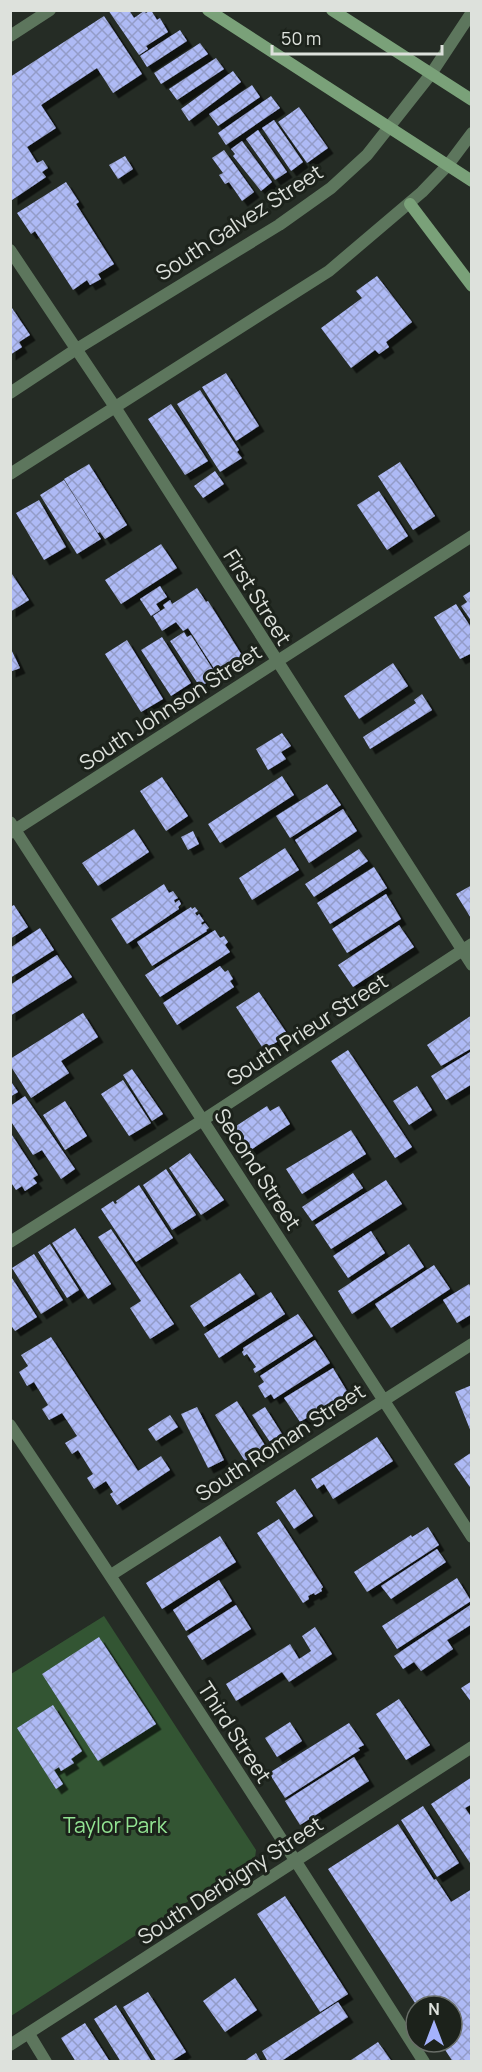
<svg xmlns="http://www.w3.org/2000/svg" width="482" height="2072" font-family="Manrope,sans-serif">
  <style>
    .green { fill: #353 }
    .building { fill: url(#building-cross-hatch); filter: url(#shadow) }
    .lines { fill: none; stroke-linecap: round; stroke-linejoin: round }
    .street { stroke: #5d765d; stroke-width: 12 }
    .secondary { stroke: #7aa179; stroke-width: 12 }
    .labels { text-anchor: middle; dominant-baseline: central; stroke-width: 6; stroke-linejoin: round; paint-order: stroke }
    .street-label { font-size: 21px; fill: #dde1dc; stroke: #1c221b }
    .park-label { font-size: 21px; fill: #92e392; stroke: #1c221b }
  </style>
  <defs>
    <pattern id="building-cross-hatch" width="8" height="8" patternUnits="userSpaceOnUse" patternTransform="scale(1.5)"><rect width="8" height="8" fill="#aebaf5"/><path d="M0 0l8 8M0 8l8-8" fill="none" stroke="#939cc8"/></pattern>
    <filter id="shadow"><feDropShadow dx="5.5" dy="5.5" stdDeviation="0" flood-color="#0009"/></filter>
  </defs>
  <rect width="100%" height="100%" fill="#252c25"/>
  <path class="green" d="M104 1616 256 1850 255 1858 11 2016V1674Z"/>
  <path class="building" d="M108 10H129L134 18 144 11 146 13 151 10 157 20 160 18 168 32 146 46 148 49 139 55Z
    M104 16 142 74 113 93 97 68 41 105 56 128 27 147 37 163 43 160 48 168 42 172 46 177 12 200 10 77Z
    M180 30 187 41 147 67 140 56Z
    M200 43 208 54 161 84 154 73Z
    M216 58 224 69 177 100 169 89Z
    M233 71 241 82 189 121 181 109Z
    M252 85 260 97 218 126 209 114Z
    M271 96 280 108 226 145 218 133Z
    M299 107 328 148 307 163 278 122Z
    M274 120 303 162 291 171 262 128Z
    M258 130 287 172 275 180 246 139Z
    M242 141 272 182 261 191 233 156 235 154 231 149Z
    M224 150 254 192 242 201 229 182 225 184 219 175 223 173 212 158Z
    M125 156 133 169 118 179 109 165Z
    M66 182 79 202 76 204 114 264 98 274 101 279 90 285 87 280 73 290 35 231 31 234 17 213Z
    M377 276 412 322 386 342 389 347 379 354 375 350 351 368 321 328 362 298 356 291Z
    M10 305 30 335 19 342 22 347 10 355Z
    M226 373 259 426 236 441 202 387Z
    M200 390 239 450 237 452 242 458 220 472 177 404Z
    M171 404 208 461 185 475 148 419Z
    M400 462 435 516 413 530 378 476Z
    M89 464 127 525 105 539 100 532 98 533 64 479Z
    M215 471 224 484 203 498 194 486Z
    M64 480 101 539 77 554 40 495Z
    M379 491 408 536 387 550 357 505Z
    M39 500 66 547 44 560 16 513Z
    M161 544 177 568 121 604 105 580Z
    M10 571 29 600 10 612Z
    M160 586 167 597 156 604 160 610 151 616 140 599Z
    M197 588 206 602 208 601 243 657 217 673 188 628 183 631 176 622 162 631 153 616 165 608 163 605 170 600 172 604Z
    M472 590V622L461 606 467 602 463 596Z
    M456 604 472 629V653L460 659 434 617Z
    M184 632 187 637 191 635 217 676 200 687 170 641Z
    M162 637 191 683 171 696 141 650Z
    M127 640 163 699 141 712 105 654Z
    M10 647 20 668 10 672Z
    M393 663 408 686 359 719 344 696Z
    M422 694 432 710 370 749 363 737 416 703 414 700Z
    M282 733 291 746 281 752 286 759 268 770 256 749Z
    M282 776 294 795 220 843 208 824Z
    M162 777 188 816 166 831 140 791Z
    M327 784 341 805 290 838 276 816Z
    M343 809 357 831 309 863 295 840Z
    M134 829 149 852 98 886 82 863Z
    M193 831 199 844 188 850 181 837Z
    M285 848 299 870 252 900 239 878Z
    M359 849 368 861 314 897 305 884Z
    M374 867 387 888 330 924 317 903Z
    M164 884 169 893 173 891 178 898 174 900 175 903 179 900 181 904 178 907 179 909 127 944 111 919Z
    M472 885V920L456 894Z
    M386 894 401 919 347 953 332 929Z
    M14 905 28 927 10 939V907Z
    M191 907 192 909 195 907 198 911 195 913 197 916 199 914 204 921 201 923 202 925 205 923 209 928 206 930 207 931 152 966 137 942Z
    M399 925 414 947 353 987 338 965Z
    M40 928 54 950 10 978V948Z
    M215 930 220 938 224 936 228 942 225 945 230 952 160 997 145 975Z
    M57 955 72 977 10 1016V985Z
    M220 966 225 972 228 970 233 979 230 981 234 987 177 1025 163 1003Z
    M259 992 288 1035 264 1050 236 1007Z
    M83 1013 98 1037 61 1061 69 1073 31 1098 10 1065V1059Z
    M472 1015V1048L441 1066 427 1045Z
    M348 1050 412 1147 395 1158 331 1061Z
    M472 1051V1084L446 1100 431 1076Z
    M132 1069 163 1114 152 1121 123 1075Z
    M10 1080 18 1092 10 1097Z
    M123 1080 151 1123 129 1136 101 1094Z
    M417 1086 432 1110 409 1125 393 1101Z
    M25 1096 75 1169 61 1179 42 1150 33 1155 10 1120V1106Z
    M65 1101 87 1136 65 1150 43 1115Z
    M267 1106 270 1111 279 1106 290 1124 249 1151 233 1128Z
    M351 1130 366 1154 302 1194 286 1169Z
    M10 1132 38 1175 33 1178 37 1183 25 1191 22 1186 16 1190 10 1181Z
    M190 1153 224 1200 201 1215 169 1168Z
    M166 1169 196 1215 172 1230 143 1185Z
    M353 1173 363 1188 312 1221 302 1207Z
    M386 1180 402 1204 331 1249 315 1225Z
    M139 1185 173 1238 136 1262 101 1209 113 1201 115 1204 117 1203 116 1201Z
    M75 1228 111 1284 88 1299 52 1243Z
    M111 1229 174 1324 150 1339 130 1308 141 1301 98 1237Z
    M371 1231 385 1253 348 1278 333 1256Z
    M50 1244 79 1290 67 1298 38 1252Z
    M409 1244 424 1267 352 1314 338 1291Z
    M34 1254 63 1300 41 1314 12 1268Z
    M434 1265 450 1289 391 1328 375 1304Z
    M240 1273 255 1294 204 1327 190 1306Z
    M10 1275 37 1317 15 1331 10 1324Z
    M469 1284 472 1289V1314L457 1323 443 1300Z
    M271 1292 285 1314 219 1358 204 1334Z
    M298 1314 313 1336 255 1373 253 1369 256 1367 247 1354 244 1356 242 1352 244 1350 243 1348Z
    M51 1337 138 1471 161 1456 170 1470 117 1505 110 1494 113 1492 106 1481 94 1489 87 1478 93 1474 78 1450 72 1454 65 1443 77 1436 62 1413 49 1420 42 1409 48 1405 34 1382 27 1386 19 1372 28 1366 21 1355Z
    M315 1340 330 1363 274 1399 271 1394 265 1398 258 1386 264 1382 260 1376Z
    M333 1368 348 1393 300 1422 284 1398Z
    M472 1385V1432H471L455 1392Z
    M237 1401 266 1447 245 1461 215 1415Z
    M197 1407 224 1460 208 1468 181 1414Z
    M265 1407 282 1434 270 1442 252 1415Z
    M170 1415 178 1427 156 1441 148 1429Z
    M377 1437 393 1461 333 1499 324 1484 317 1489 311 1479Z
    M472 1452V1490L454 1464Z
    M295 1489 313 1516 294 1529 276 1502Z
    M279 1519 323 1587 321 1589 322 1591 315 1595 314 1593 308 1596 309 1599 303 1603 257 1533Z
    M428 1527 439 1545 367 1592 354 1572 411 1535 412 1537Z
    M220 1536 236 1562 162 1609 146 1583Z
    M437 1549 446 1562 391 1599 381 1586Z
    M457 1578 471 1601 397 1649 382 1626Z
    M219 1580 232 1601 186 1631 173 1610Z
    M472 1604V1624L447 1640 453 1649 421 1671 414 1662 403 1669 394 1656Z
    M236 1605 251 1629 202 1660 187 1636Z
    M315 1627 332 1654 289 1682 282 1672 236 1701 226 1684 290 1644 299 1659 311 1651 302 1636Z
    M99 1637 156 1724 98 1761 42 1674Z
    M472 1681V1703L461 1688Z
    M399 1699 430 1745 406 1760 376 1714Z
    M53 1705 82 1751 71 1759 74 1763 61 1771 59 1767 54 1770 63 1784 56 1789 17 1728Z
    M290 1722 302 1741 277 1757 265 1738Z
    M349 1723 364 1745 358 1748 360 1750 285 1798 269 1773Z
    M354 1757 369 1781 300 1825 285 1801Z
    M472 1777V1804L465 1808 472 1818V1866L431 1804Z
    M423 1806 459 1863 437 1877 401 1820Z
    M398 1824 434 1880 436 1879 451 1902 472 1889V2062H453L440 2042H452V2006H417L328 1869Z
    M285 1896 348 1994 320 2012 257 1914Z
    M235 1978 257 2010 225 2032 203 2001Z
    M148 1992 186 2052 170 2062H157L123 2007Z
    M338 2002 348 2017 280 2062H268L262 2051Z
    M116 2005 152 2062H121L94 2019Z
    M85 2023 110 2062H76L61 2038Z
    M378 2042 392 2062H348Z
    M256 2053 261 2062H243Z"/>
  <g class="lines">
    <path class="street" d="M10 36 50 10
      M10 250 115 407 472 965
      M10 393 75 350 279 225 331 188 367 155 431 74 472 12
      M10 474 329 271 422 192 448 165 472 133
      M10 822 472 1537
      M10 833 472 536
      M10 1242 203 1120 472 944
      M10 1425C151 1635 288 1848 424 2062
      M111 1575 472 1344
      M29 2034 46 2062
      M10 2045 472 1747"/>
    <path class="secondary" d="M208 10 472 181
      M332 10 472 100
      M410 204 472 286"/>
  </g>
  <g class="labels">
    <g class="street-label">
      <text transform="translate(239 222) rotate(-33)">South Galvez Street</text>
      <text transform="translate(258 597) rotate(58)">First Street</text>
      <text transform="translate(170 707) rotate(-33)">South Johnson Street</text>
      <text transform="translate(307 1029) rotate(-33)">South Prieur Street</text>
      <text transform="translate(258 1169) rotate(57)">Second Street</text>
      <text transform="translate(280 1442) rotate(-33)">South Roman Street</text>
      <text transform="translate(235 1732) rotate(57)">Third Street</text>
      <text transform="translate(230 1880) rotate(-33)">South Derbigny Street</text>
    </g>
    <g class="park-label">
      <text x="115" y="1825">Taylor Park</text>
    </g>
  </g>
  <rect width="482" height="2072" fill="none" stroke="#dde1dc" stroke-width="24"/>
  <g transform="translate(434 2024)"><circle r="28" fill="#1c221b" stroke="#696e68" stroke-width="1.5"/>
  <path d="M0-4.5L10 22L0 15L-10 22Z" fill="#a4b2fc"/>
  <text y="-9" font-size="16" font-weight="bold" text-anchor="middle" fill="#dde1dc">N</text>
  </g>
  <path d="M272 45v9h170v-9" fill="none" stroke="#dde1dc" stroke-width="3"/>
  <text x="281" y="45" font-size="18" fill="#dde1dc" stroke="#1c221b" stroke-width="4.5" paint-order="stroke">50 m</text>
</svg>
